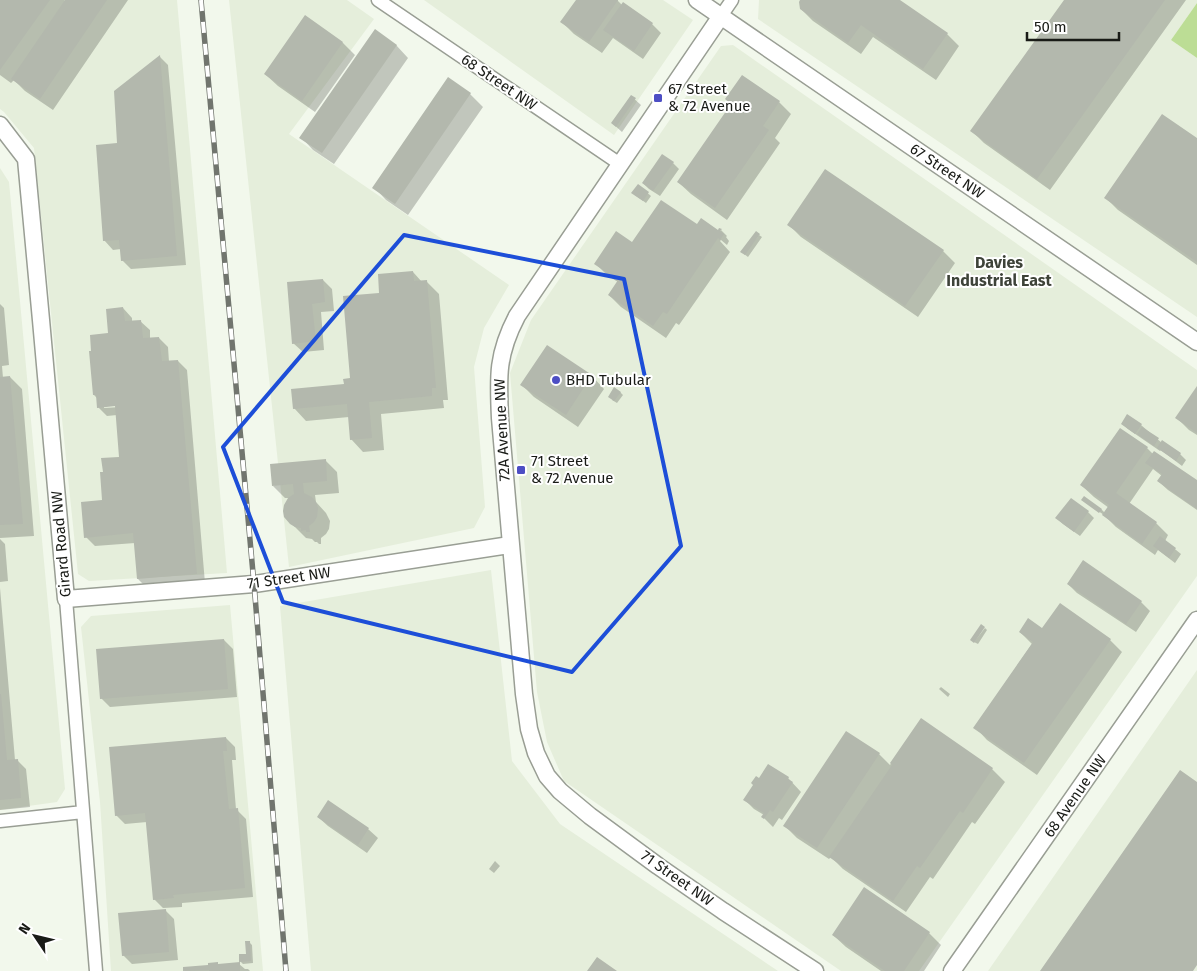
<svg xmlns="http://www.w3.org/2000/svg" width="1197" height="971" font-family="'Fira Sans',sans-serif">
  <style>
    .built { fill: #e5eedb }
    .green { fill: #bcdd95 }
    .shadow { fill: #0003; fill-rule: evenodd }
    .building { fill: #b3b8ad }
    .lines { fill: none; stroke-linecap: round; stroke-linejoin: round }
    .minor-casing { stroke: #999e94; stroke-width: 15 }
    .tertiary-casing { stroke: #999e94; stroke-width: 19 }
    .minor { stroke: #fff; stroke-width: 12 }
    .tertiary { stroke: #fff; stroke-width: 16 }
    .rail-casing { stroke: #71756e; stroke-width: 5.5 }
    .rail { stroke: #fff; stroke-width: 4; stroke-dasharray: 11; stroke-linecap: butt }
    .marked { fill: none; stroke: #1d4ed8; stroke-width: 4; stroke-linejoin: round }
    .poi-dot { fill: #4d4ec4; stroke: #fff; stroke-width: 2 }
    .labels { text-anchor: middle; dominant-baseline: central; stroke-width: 4; stroke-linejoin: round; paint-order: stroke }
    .street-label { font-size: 15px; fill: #191b17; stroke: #fff }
    .poi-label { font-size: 15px; fill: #191b17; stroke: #fff; text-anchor: start }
    .neighbourhood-label { font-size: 16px; font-weight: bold; fill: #3e4339; stroke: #fff }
  </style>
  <rect width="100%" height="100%" fill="#f2f8ec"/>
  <path class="built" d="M0 0H177L227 573 89 581 78 574 34 148 4 112 0 109Z
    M229 0H347L374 19 289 134 509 285 484 328 474 367 485 507 474 528 289 567Z
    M424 0H663L693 20 614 135Z
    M759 0H1197V3L1171 40 1197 58V317L758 19Z
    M733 45 1197 370V576L919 971H841L564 781 547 742 537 692 510 373 531 320 721 46Z
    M0 168 9 182 65 789 57 802 0 810Z
    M491 570 512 761 560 824 778 971H311L280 606Z
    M230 605 263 971H111L100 802 81 627 91 616Z
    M1197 670V971H988Z"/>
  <path class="green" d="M1197 3V58L1171 40Z"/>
  <path class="shadow" d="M0 0H64L66 1V0H128L53 110 25 91 14 80 11 83 0 75Z
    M577 0H618V1L622 5 652 24 661 33 643 59 613 38 602 53 574 34 562 22Z
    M801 0H898L947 34 959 46 936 80 873 37 861 54 813 21 801 9Z
    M1065 0H1186L1050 190 984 143 972 131Z
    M305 17 343 43 355 55 315 112 278 86 265 74Z
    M396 45 408 58 334 164 313 150 301 137Z
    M160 57 168 65 186 265 131 269 122 260 121 249 113 250 104 240 119 144Z
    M448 79 470 94 483 107 408 215 386 200 374 187Z
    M631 96 641 105 622 132 612 123Z
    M779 102 791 114 775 138 780 143 727 220 691 194 678 182Z
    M1197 140V265L1118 210 1106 198Z
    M673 163 679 169 660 196 649 189 643 183Z
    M638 185 651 196 646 203 635 195Z
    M789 225 943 251 955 263 918 317 801 237Z
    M703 229 718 232 721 230 727 236 726 237 729 241 727 245 721 240 720 241 730 252 679 325 676 323 666 338 621 307 609 295 618 282 608 276 596 264 633 244Z
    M759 235 762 237 748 257 744 254Z
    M413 272 422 282 426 281 439 294 448 400H443L444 408 381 414 384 450 363 452 351 439 349 417 306 421 294 408 345 386 352 379 381 294Z
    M323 280 332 289 334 311 321 312 324 350 303 352 293 343Z
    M0 304 4 308 9 365 2 366 3 378 10 377 22 389 34 536 0 538Z
    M123 308 132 318V322L140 321 150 330V339L159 338 168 347 169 362 178 361 187 370 205 583 147 588 138 579 135 543 95 546 86 537 104 501 120 458 117 415 107 416 98 407 97 398 94 395 110 334ZM121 404V407L104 408V406Z
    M547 347 592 376 604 389 578 427 534 397 522 385Z
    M1197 389V435L1189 430 1177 418Z
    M620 392 623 395 617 403 612 400Z
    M1128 416 1141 425 1162 443V442L1180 454 1186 460 1182 466 1161 450 1160 451 1128 429 1122 423Z
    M1147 448 1153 454 1197 482V510L1168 490 1158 481 1162 476 1153 469 1129 504 1156 523 1168 535 1165 541 1181 554 1175 563 1158 550 1155 555 1116 527 1104 515 1085 502 1101 509 1105 513 1109 508 1094 497 1081 485Z
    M325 460 337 472 339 493 315 495 316 502 326 513 330 521 329 529 326 534 321 538V544H319L317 542H315L312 539 306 538 289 521V498H285L273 486Z
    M1088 512 1094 518 1080 536 1063 524 1057 518Z
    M0 539 5 544 8 581 0 582Z
    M1068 584 1141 602 1150 611 1136 632 1077 593Z
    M0 588 15 760H17L26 769 30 807 0 810Z
    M985 628 987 630 978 644 974 642Z
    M1043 630 1110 640 1122 652 1037 775 987 740 975 727 1032 644 1020 632Z
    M224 640 233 649 237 697 110 707 101 698Z
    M941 687 950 694 948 697 939 689Z
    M921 720 992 769 1005 782 975 824 972 822 933 879 930 877 906 912 843 869 831 857 829 859 797 838 785 826 879 754 890 765Z
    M226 738 235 747 236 760H232L236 809 246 819 253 897 182 903V907L163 908 154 899 147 822 125 824 116 815Z
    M788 778 801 792 782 820 779 818 773 827 763 817 764 815 754 809 745 800 759 779Z
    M329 802 368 829 378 838 367 853 328 826 318 817Z
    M495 861 500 866 494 873 489 869Z
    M165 910 174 919 178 960 132 964 123 955Z
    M929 933 941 945 924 971H881L846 947 833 935Z
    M249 942 252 945 253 963 243 964 240 961 247 955Z
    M239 964 245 969H248L250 971H185L184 968Z"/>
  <path class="building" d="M0 0H50L0 70Z
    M65 0H107L40 99 11 79Z
    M576 0H618L589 42 560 22Z
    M800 0H900L948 33 923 69 861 25 848 43 800 9 799 2Z
    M1064 0H1165L1037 179 970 131Z
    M623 2 653 23 634 51 603 30Z
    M305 15 343 42 302 101 264 74Z
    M375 29 397 45 322 153 299 138Z
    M160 55 177 256 121 261 119 240 103 241 96 145 117 143 114 91Z
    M742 75 780 101 763 126 769 130 715 208 677 182 731 104 725 99Z
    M448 77 471 93 395 204 372 188Z
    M631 95 636 98 616 127 611 123Z
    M1162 114 1197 138V262L1104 198Z
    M662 154 674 162 653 191 642 183Z
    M825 169 944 250 905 306 787 225Z
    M638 184 649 192 643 201 631 193Z
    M661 200 697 224 701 218 718 230 719 228 722 229 720 231 724 234 720 240 718 238 667 314 663 312 653 326 608 295 618 280 594 264 616 231 632 242Z
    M756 231 760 234 745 255 740 252Z
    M413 271 414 281 427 280 436 388H432V396L369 402 372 438 350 440 347 404 293 409 291 389 344 384 343 379 350 378 343 296 379 293 378 274Z
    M323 279 325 302 312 304 316 341 292 344 287 282Z
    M123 307 125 321 141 320 143 338 159 337 162 361 178 360 197 574 137 579 133 533 84 538 81 502 102 500 100 472H103L101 458 119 457 115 406 97 408 96 395H93L89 351H91L90 335 108 333 106 309Z
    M547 345 592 375 566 415 520 385Z
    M10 376 23 524 0 525V377Z
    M1197 386V433L1175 418Z
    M614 387 621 392 614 401 608 397Z
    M1127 414 1142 424 1135 434 1121 424Z
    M1142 427 1159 438 1154 446 1137 434Z
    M1120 428 1148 447 1116 493 1157 522 1142 544 1102 515 1109 505 1080 485Z
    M1162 440 1181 453 1176 461 1157 448Z
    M1154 451 1197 480V509L1157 481 1162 474 1145 463Z
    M326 459 327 481 303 483 304 493 312 497 316 502 318 508 317 517 314 522 309 526 310 532H306V530L301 531V528L295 527 290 524 284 517 283 511 284 505 288 498 294 494 293 484 272 486 270 464Z
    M1084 496 1102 509 1099 513 1081 500Z
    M1071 498 1089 511 1074 532 1055 518Z
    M1160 536 1176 548 1169 558 1153 546Z
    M1083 560 1142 601 1126 624 1067 584Z
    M1060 603 1111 639 1024 763 973 728 1033 642 1019 632 1028 618 1042 628Z
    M981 624 985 627 974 643 970 640Z
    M224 639 228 689 100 699 96 649Z
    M0 694H1L7 760 18 759 21 798 0 800Z
    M921 718 993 768 963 813 960 811 920 868 917 866 893 901 829 857 892 765 890 763Z
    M846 731 880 753 817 848 783 826Z
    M226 737 227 751H223L229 809 238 808 245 888 173 895 174 898 153 900 145 813 115 816 109 747Z
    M768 764 789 777 788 779 793 782 773 812 770 810 764 819 761 817 764 813 743 800 753 785 751 783 756 776 759 778Z
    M1180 770 1197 782V965L1193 971H1040Z
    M328 800 369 828 358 845 317 817Z
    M864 887 930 932 904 971H885L832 935Z
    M166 909 169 952 122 956 118 913Z
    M245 941H250L251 961 239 962V954H246Z
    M597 957 617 971H587Z
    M218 962V964L240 962V971H209V970L183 971V967L208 965V963Z"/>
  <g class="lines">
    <g class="minor-casing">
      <path id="minor" d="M378 0 620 164
        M721 16 732 0
        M66 599 96 971
        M0 821 83 812"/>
    </g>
    <g class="tertiary-casing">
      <path id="tertiary" d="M697 0 1197 342
        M721 16 517 316C497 354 498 376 500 418L524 694 529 729 536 753 547 776 560 791 590 816 658 866 723 911 815 971
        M0 125 26 159 41 320 66 599 254 584 510 545
        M952 971 1197 620"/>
    </g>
    <use href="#minor" class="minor"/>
    <use href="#tertiary" class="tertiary"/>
    <g class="rail-casing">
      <path id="rail" d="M201 0 254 584 286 971"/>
    </g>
    <use href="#rail" class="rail"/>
  </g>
  <path class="marked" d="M404 235 624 279 681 546 572 672 283 602 223 447Z"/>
  <g class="poi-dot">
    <rect x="653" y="93" width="10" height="10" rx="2.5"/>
    <circle cx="556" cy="380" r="5"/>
    <rect x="516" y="465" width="10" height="10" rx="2.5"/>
  </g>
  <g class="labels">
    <g class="street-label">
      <text transform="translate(499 82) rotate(34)">68 Street NW</text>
      <text transform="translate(947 171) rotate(34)">67 Street NW</text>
      <text transform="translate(502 430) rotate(-93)">72A Avenue NW</text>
      <text transform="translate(61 544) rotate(-95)">Girard Road NW</text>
      <text transform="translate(289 578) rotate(-8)">71 Street NW</text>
      <text transform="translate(1075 796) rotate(-55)">68 Avenue NW</text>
      <text transform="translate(677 878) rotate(35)">71 Street NW</text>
    </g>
    <g class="poi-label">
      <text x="668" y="89">67 Street<tspan x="668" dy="17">&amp; 72 Avenue</tspan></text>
      <text x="566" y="380">BHD Tubular</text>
      <text x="531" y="461">71 Street<tspan x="531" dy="17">&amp; 72 Avenue</tspan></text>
    </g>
    <g class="neighbourhood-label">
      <text x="999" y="262">Davies<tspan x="999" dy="18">Industrial East</tspan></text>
    </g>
  </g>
  <g transform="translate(35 936) rotate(305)" stroke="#ffffff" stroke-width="4" paint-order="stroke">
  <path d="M0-4L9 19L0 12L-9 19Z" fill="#191b17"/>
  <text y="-8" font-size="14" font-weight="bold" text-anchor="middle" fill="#191b17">N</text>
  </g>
  <path d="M1027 32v8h92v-8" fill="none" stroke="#191b17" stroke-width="2.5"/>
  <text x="1034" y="32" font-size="15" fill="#191b17" stroke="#ffffff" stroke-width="4" paint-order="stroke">50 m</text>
</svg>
